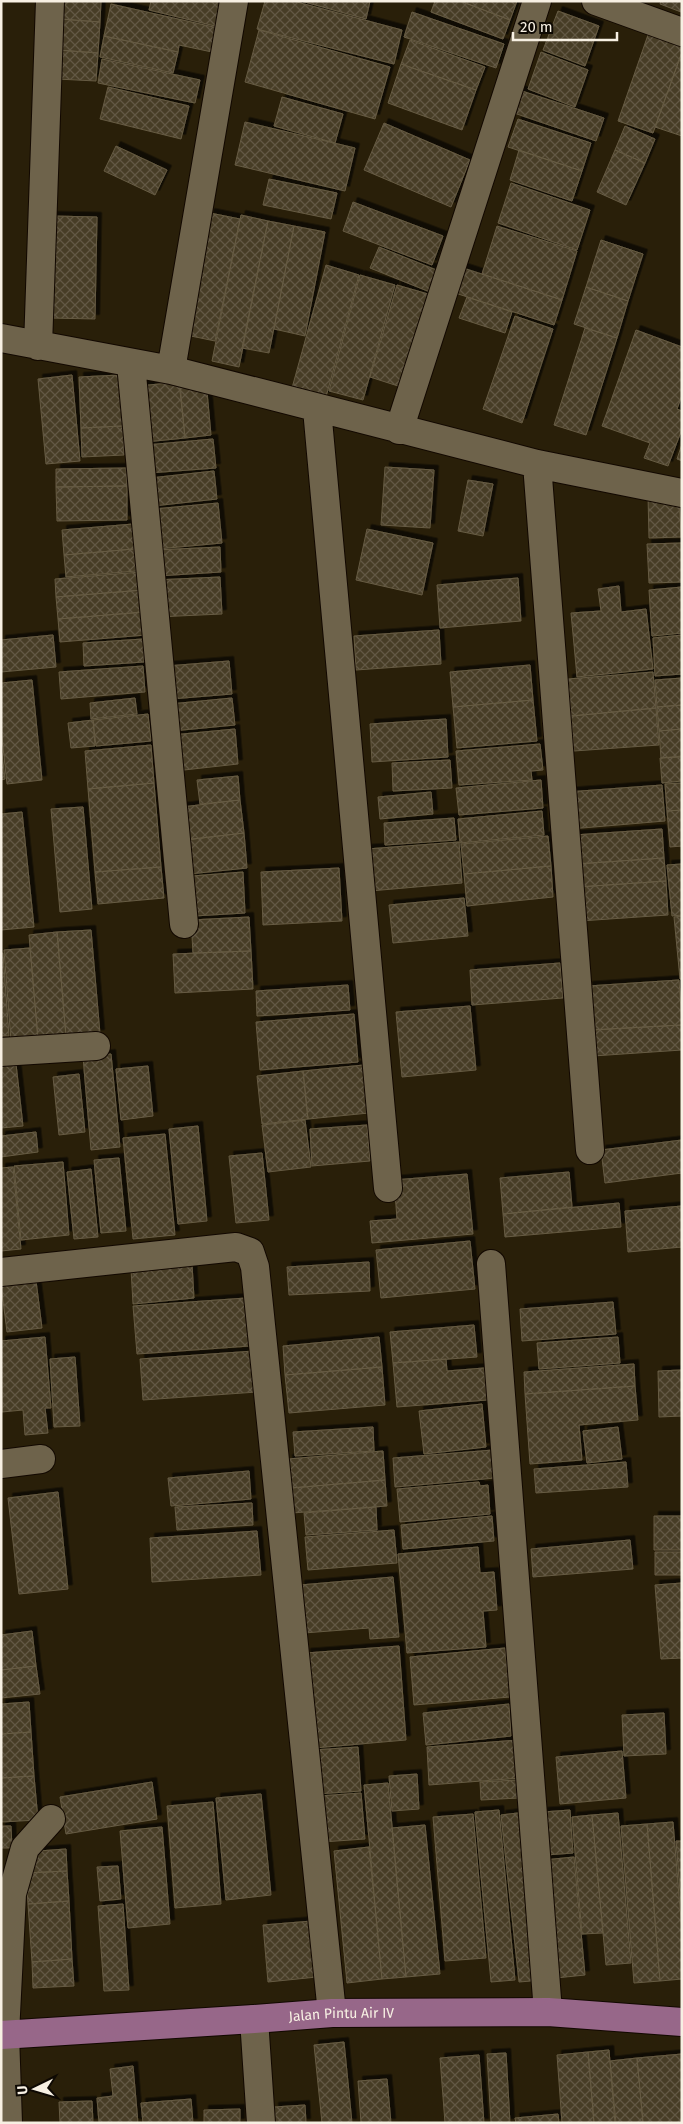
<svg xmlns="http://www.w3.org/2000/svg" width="683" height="2124" font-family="'Fira Sans',sans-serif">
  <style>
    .building { fill: url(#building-cross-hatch); stroke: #665b43; filter: url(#shadow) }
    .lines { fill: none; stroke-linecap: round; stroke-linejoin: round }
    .minor-casing { stroke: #120800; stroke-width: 30 }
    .major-casing { stroke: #120800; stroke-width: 30 }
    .minor { stroke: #6e634b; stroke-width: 28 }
    .major { stroke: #976789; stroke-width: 28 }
    .labels { text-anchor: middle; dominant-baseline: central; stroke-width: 4.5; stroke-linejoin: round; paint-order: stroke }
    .street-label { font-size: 14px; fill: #f7f0e3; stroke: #0e0903 }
  </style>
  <defs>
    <pattern id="building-cross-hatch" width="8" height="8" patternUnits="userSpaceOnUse" patternTransform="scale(1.25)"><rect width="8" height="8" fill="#473c25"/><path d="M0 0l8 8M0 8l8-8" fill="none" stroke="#625844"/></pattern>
    <filter id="shadow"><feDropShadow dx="4.5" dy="-4.5" stdDeviation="0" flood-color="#0009"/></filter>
  </defs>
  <rect width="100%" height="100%" fill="#291f09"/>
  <path class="building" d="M61 1H101L100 22 60 19Z
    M151 1H221L215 26 149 10Z
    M265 1H293L402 30 394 64 257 29Z
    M301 1H370L366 19Z
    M435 1H460L510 20 503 39 431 12Z
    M460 1H517L510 20Z
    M661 1H682L681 12 660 4Z
    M111 4 218 28 212 52 179 45 178 52 104 36Z
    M558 11 599 26 585 66 543 50Z
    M412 12 504 44 496 68 404 37Z
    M60 19 100 22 98 53 58 50Z
    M259 30 390 67 375 119 245 82Z
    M649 32 682 44V52L653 133 618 121Z
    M104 36 178 52 173 73 100 57Z
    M410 40 485 67 476 90 401 64Z
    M58 50 98 53 96 81 57 79Z
    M541 52 588 70 575 107 528 89Z
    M682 52V136L655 127Z
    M102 59 200 80 195 103 98 83Z
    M401 64 476 90 462 130 388 103Z
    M108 87 189 106 181 139 100 119Z
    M519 90 604 118 596 141 511 112Z
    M282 97 343 114 335 143 274 126Z
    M518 119 591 143 582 171 508 147Z
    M245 122 355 148 345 191 235 165Z
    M384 123 470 160 451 207 364 170Z
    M625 126 655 139 645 163 615 150Z
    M116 146 167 170 155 195 104 171Z
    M519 150 582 171 572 201 510 180Z
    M615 150 645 163 626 205 597 192Z
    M269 179 337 193 331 219 263 205Z
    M511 183 590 210 577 250 498 223Z
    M353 202 443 236 432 265 343 231Z
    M210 213 240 219 215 341 186 335Z
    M241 215 268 221 239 367 212 361Z
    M52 216 97 217 95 319 50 318Z
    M268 221 294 226 269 353 242 348Z
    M294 226 325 232 305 336 274 329Z
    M497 226 577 251 562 300 482 274Z
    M601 240 643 254 628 301 586 287Z
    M379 247 439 271 430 292 370 268Z
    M326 265 359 275 326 397 292 388Z
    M460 267 562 300 554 325 452 292Z
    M360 275 395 285 363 400 329 391Z
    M397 285 428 294 401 387 370 377Z
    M586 287 628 301 617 338 574 324Z
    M467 297 512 312 505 333 459 318Z
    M515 316 553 329 522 423 483 409Z
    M585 328 617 338 586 435 554 425Z
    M636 330 682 347V395L677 409 682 411V429L668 466 644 458 650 443 602 426Z
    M72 375 80 461 46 464 38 379Z
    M120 375 123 426 81 428 79 377Z
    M206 381 211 435 185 438 180 384Z
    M179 382 185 438 145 442 139 386Z
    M123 426 124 455 82 457 81 428Z
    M213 439 216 468 149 473 146 445Z
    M682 444V461L677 459Z
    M385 467 434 470 430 528 381 525Z
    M126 468 127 486 56 487V469Z
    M214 471 217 499 153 506 150 478Z
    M468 480 493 484 483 536 458 531Z
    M127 486V520L57 521 56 487Z
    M679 494 681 537 649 538 648 495Z
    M218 503 222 543 157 549 154 509Z
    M133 524 134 549 64 555 62 530Z
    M367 529 433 543 422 595 356 580Z
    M682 543V582L649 583 647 544Z
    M220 547 221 572 157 576 155 550Z
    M134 549 136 571 66 577 64 555Z
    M141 572 143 590 56 597 55 579Z
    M220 577 222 614 157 617 155 580Z
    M518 578 521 621 440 628 437 585Z
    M619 586 621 612 646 609 653 669 577 677 571 613 601 611 598 589Z
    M682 587V633L652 636 649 590Z
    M143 590 144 612 58 619 56 597Z
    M144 612 146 635 60 642 58 619Z
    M439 630 441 664 356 670 354 636Z
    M53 635 56 667 1 672V640Z
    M682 635V674L655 676 653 638Z
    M143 639 144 662 84 666 83 643Z
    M229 661 232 694 171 699 167 666Z
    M530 665 533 700 453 707 450 672Z
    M143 666 145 692 61 699 59 672Z
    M653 672 656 708 571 716 568 679Z
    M682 678V705L657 707 655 680Z
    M32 680 42 780 7 784 1 729V683Z
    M135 698 137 714 91 719 90 703Z
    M232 698 235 725 172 731 170 704Z
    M533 700 537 741 457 748 453 707Z
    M682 705V729L659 731 657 707Z
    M656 708 659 745 574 751 571 716Z
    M148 714 151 741 96 746 93 720Z
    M446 719 448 757 372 762 370 724Z
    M93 720 95 746 71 748 68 723Z
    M235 729 238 764 175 771 172 735Z
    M682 729V756L661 758 659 731Z
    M540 744 543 770 531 771 532 780 459 785 456 751Z
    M1 745 5 779 1 780Z
    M151 745 154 783 88 789 85 751Z
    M682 757V781L662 783 660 758Z
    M450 760 452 788 393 791 392 763Z
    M238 776 240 800 200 804 197 780Z
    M541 780 543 808 459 815 456 788Z
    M154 783 161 867 95 872 88 789Z
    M682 783V810L667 811 665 784Z
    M662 785 665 821 570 829 567 792Z
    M431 792 433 814 380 819 378 797Z
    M240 800 244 833 185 840 182 807Z
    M83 807 92 909 60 912 51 809Z
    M682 810V846L670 847 667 811Z
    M542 811 544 835 460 843 458 819Z
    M22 812 34 927 1 930V814Z
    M454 818 456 840 385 845 384 823Z
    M662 829 664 858 576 864 574 835Z
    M244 833 247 868 189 874 185 840Z
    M548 836 551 866 464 874 461 844Z
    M459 842 462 883 370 891 367 849Z
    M664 858 666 881 578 887 576 864Z
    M682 864V915L672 916 667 865Z
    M551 866 553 897 467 906 464 874Z
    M161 867 164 898 98 904 95 872Z
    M339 868 342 921 263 925 261 872Z
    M243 872 245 913 194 916 192 876Z
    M666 881 668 915 580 921 578 887Z
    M464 898 468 936 393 943 389 905Z
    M682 916V979H680L674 917Z
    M249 917 251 951 193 953 191 920Z
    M91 930 100 1034 66 1036 57 932Z
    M57 932 66 1036 38 1039 29 935Z
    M30 948 38 1039 11 1041 4 950Z
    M251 951 253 989 175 993 173 954Z
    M1 953H3L9 1036H1Z
    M560 963 563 998 472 1005 470 970Z
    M679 980 682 1025 591 1030 588 986Z
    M348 985 350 1010 257 1016 256 991Z
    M470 1006 476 1070 402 1077 396 1012Z
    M354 1014 358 1062 260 1070 256 1022Z
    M682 1025V1050L593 1056 591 1030Z
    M111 1054 120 1147 91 1150 83 1057Z
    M16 1064 23 1126 1 1128V1066Z
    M364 1065 369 1113 308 1119 303 1071Z
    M148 1066 153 1116 121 1120 116 1069Z
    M303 1071 308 1119 262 1124 257 1076Z
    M79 1074 85 1132 59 1135 53 1077Z
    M305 1120 311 1167 268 1172 262 1125Z
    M367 1125 370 1161 312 1166 310 1129Z
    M198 1126 207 1221 178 1224 169 1129Z
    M36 1132 38 1152 1 1157V1136Z
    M165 1134 175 1235 133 1239 123 1138Z
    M682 1140V1173L605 1183 601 1150Z
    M262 1153 269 1220 236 1223 229 1156Z
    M119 1158 126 1231 101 1233 94 1160Z
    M63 1162 69 1235 21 1240 14 1166Z
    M13 1167 21 1249 1 1251V1168Z
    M91 1169 98 1237 74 1239 67 1172Z
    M569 1172 572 1207 503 1214 500 1178Z
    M467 1174 473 1234 372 1243 370 1221 397 1219 394 1180Z
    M619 1203 621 1227 505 1237 503 1214Z
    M682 1206V1247L628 1252 625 1211Z
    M470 1241 475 1289 381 1298 376 1250Z
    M369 1262 370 1291 289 1295 287 1267Z
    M192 1264 194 1298 133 1304 131 1269Z
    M36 1281 42 1328 7 1332 1 1285Z
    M246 1298 250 1346 137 1354 133 1306Z
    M613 1302 616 1334 522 1341 520 1309Z
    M474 1325 477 1357 393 1363 390 1332Z
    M45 1337 51 1408H45L48 1433 25 1435 23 1410 2 1412 1 1341Z
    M379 1337 382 1367 285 1375 283 1346Z
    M618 1337 620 1363 539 1369 537 1343Z
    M254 1351 257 1392 143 1400 140 1359Z
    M75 1357 80 1426 54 1427 50 1359Z
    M446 1359 447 1371 484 1368 487 1400 397 1407 393 1363Z
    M634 1364 635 1386 525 1394 524 1372Z
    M382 1367 385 1405 289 1413 285 1375Z
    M682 1370V1416L659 1417 658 1371Z
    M635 1386 638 1420 579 1425 582 1460 530 1464 525 1394Z
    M482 1404 486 1447 424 1454 419 1411Z
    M373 1427 374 1451 295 1456 293 1432Z
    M618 1427 622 1459 587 1463 583 1431Z
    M493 1450 495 1478 395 1487 393 1458Z
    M383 1451 385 1480 291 1488 288 1459Z
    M626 1462 628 1487 536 1493 534 1469Z
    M249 1471 251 1499 171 1506 168 1478Z
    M385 1480 387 1506 292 1513 291 1488Z
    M479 1482 480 1486 488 1485 490 1514 400 1522 397 1489Z
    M58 1492 68 1589 19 1594 8 1498Z
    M252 1503 253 1525 177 1530 175 1507Z
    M376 1507 377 1530 306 1535 304 1513Z
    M492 1516 494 1541 403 1549 401 1525Z
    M654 1516H682V1550H654Z
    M394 1530 397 1563 308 1570 305 1537Z
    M257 1531 261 1575 152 1582 150 1538Z
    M630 1540 633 1569 533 1577 531 1549Z
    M478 1547 480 1573 494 1572 497 1610 483 1611 486 1647 407 1653 398 1554Z
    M655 1552H682V1575H655Z
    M393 1577 399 1637 370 1639 369 1628 304 1633 300 1585Z
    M682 1583V1658L661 1659 655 1585Z
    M32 1631 36 1666 1 1670V1635Z
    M399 1646 406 1740 314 1748 306 1653Z
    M505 1648 510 1697 414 1705 410 1657Z
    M36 1666 40 1694 1 1698V1670Z
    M29 1702 31 1732 1 1734V1704Z
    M509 1704 511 1736 426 1745 423 1713Z
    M664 1713 666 1754 624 1756 622 1715Z
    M31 1732 34 1776 1 1778V1734Z
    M518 1740 521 1778 429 1785 427 1747Z
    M358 1747 361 1791 316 1794 313 1750Z
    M622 1751 626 1798 560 1804 556 1757Z
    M417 1774 419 1809 392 1811 389 1776Z
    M34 1776 38 1820 1 1822V1778Z
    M518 1780 519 1798 481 1800 480 1782Z
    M152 1782 157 1819 66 1834 60 1797Z
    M388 1783 406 1977 382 1979 364 1785Z
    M361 1793 365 1839 322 1842 319 1796Z
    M261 1794 271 1895 226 1900 216 1798Z
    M213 1802 221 1904 175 1908 167 1806Z
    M499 1810 515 1980 491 1982 475 1812Z
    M570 1810 573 1853 546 1855 543 1812Z
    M526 1812 543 1980 519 1982 501 1815Z
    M618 1813 631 1963 606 1965 592 1815Z
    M473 1814 486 1958 445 1961 433 1817Z
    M592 1815 603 1933 582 1934 572 1817Z
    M673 1822 682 1932V1979L660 1981 647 1824Z
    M647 1824 660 1981 634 1983 621 1826Z
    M425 1825 440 1974 406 1977 392 1828Z
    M1 1826H11L12 1848H1Z
    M162 1827 170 1924 128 1928 120 1831Z
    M676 1841H682V1917Z
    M369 1847 382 1979 347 1983 334 1851Z
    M66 1849 67 1871 26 1873 25 1852Z
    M574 1857 585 1975 556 1978 544 1860Z
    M118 1866 121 1899 100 1901 97 1867Z
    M67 1871 69 1901 28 1904 26 1873Z
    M69 1901 72 1959 32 1962 28 1904Z
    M123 1904 129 1990 104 1991 98 1906Z
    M312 1921 317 1977 268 1982 263 1925Z
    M72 1959 74 1986 33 1988 32 1962Z
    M344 2042 352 2123H322L314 2045Z
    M609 2050 615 2123H594L588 2052Z
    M588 2052 594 2123H562L557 2055Z
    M506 2053 510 2123H491L487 2054Z
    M682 2054V2123H643L637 2058Z
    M479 2055 484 2123H445L440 2058Z
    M637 2058 643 2123H616L610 2061Z
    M133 2066 138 2123H99L97 2098 113 2096 110 2069Z
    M387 2079 391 2123H361L358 2081Z
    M191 2099 193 2123H143L141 2103Z
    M92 2101 93 2123H60L59 2102Z
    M305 2105 306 2123H275L274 2107Z
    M240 2109V2123H204V2110Z
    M558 2114 559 2123H516L515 2118Z"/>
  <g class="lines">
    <g class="minor-casing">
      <path id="minor" d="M596 1 682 32
        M1 338 171 370 537 464 682 493
        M38 346 50 1
        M131 364 184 924
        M171 370 234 1
        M317 409 388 1188
        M399 430 537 1
        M537 464 590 1150
        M1 1052 96 1046
        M491 1264 548 2012
        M1 1272 236 1247 250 1252 255 1267 332 2013
        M1 1464 41 1459
        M254 2019 261 2123
        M8 2123 5 2034 12 1894 25 1848 51 1819"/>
    </g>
    <g class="major-casing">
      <g id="major">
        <path id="s1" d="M1 2035 254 2019 332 2013 548 2012 682 2022"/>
      </g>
    </g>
    <use href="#minor" class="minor"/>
    <use href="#major" class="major"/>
  </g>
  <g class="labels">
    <g class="street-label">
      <text stroke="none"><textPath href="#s1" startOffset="341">Jalan Pintu Air IV</textPath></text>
    </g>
  </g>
  <rect width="683" height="2124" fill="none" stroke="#f7f0e3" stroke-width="5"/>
  <g transform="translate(35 2089) rotate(265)" stroke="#0e0903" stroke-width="4" paint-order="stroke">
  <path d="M0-4L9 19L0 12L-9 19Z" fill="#f7f0e3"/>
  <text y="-8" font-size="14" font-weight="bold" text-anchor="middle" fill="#f7f0e3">U</text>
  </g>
  <path d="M513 32v8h104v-8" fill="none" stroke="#f7f0e3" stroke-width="2.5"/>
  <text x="520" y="32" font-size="15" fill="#f7f0e3" stroke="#0e0903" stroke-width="4" paint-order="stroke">20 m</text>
</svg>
